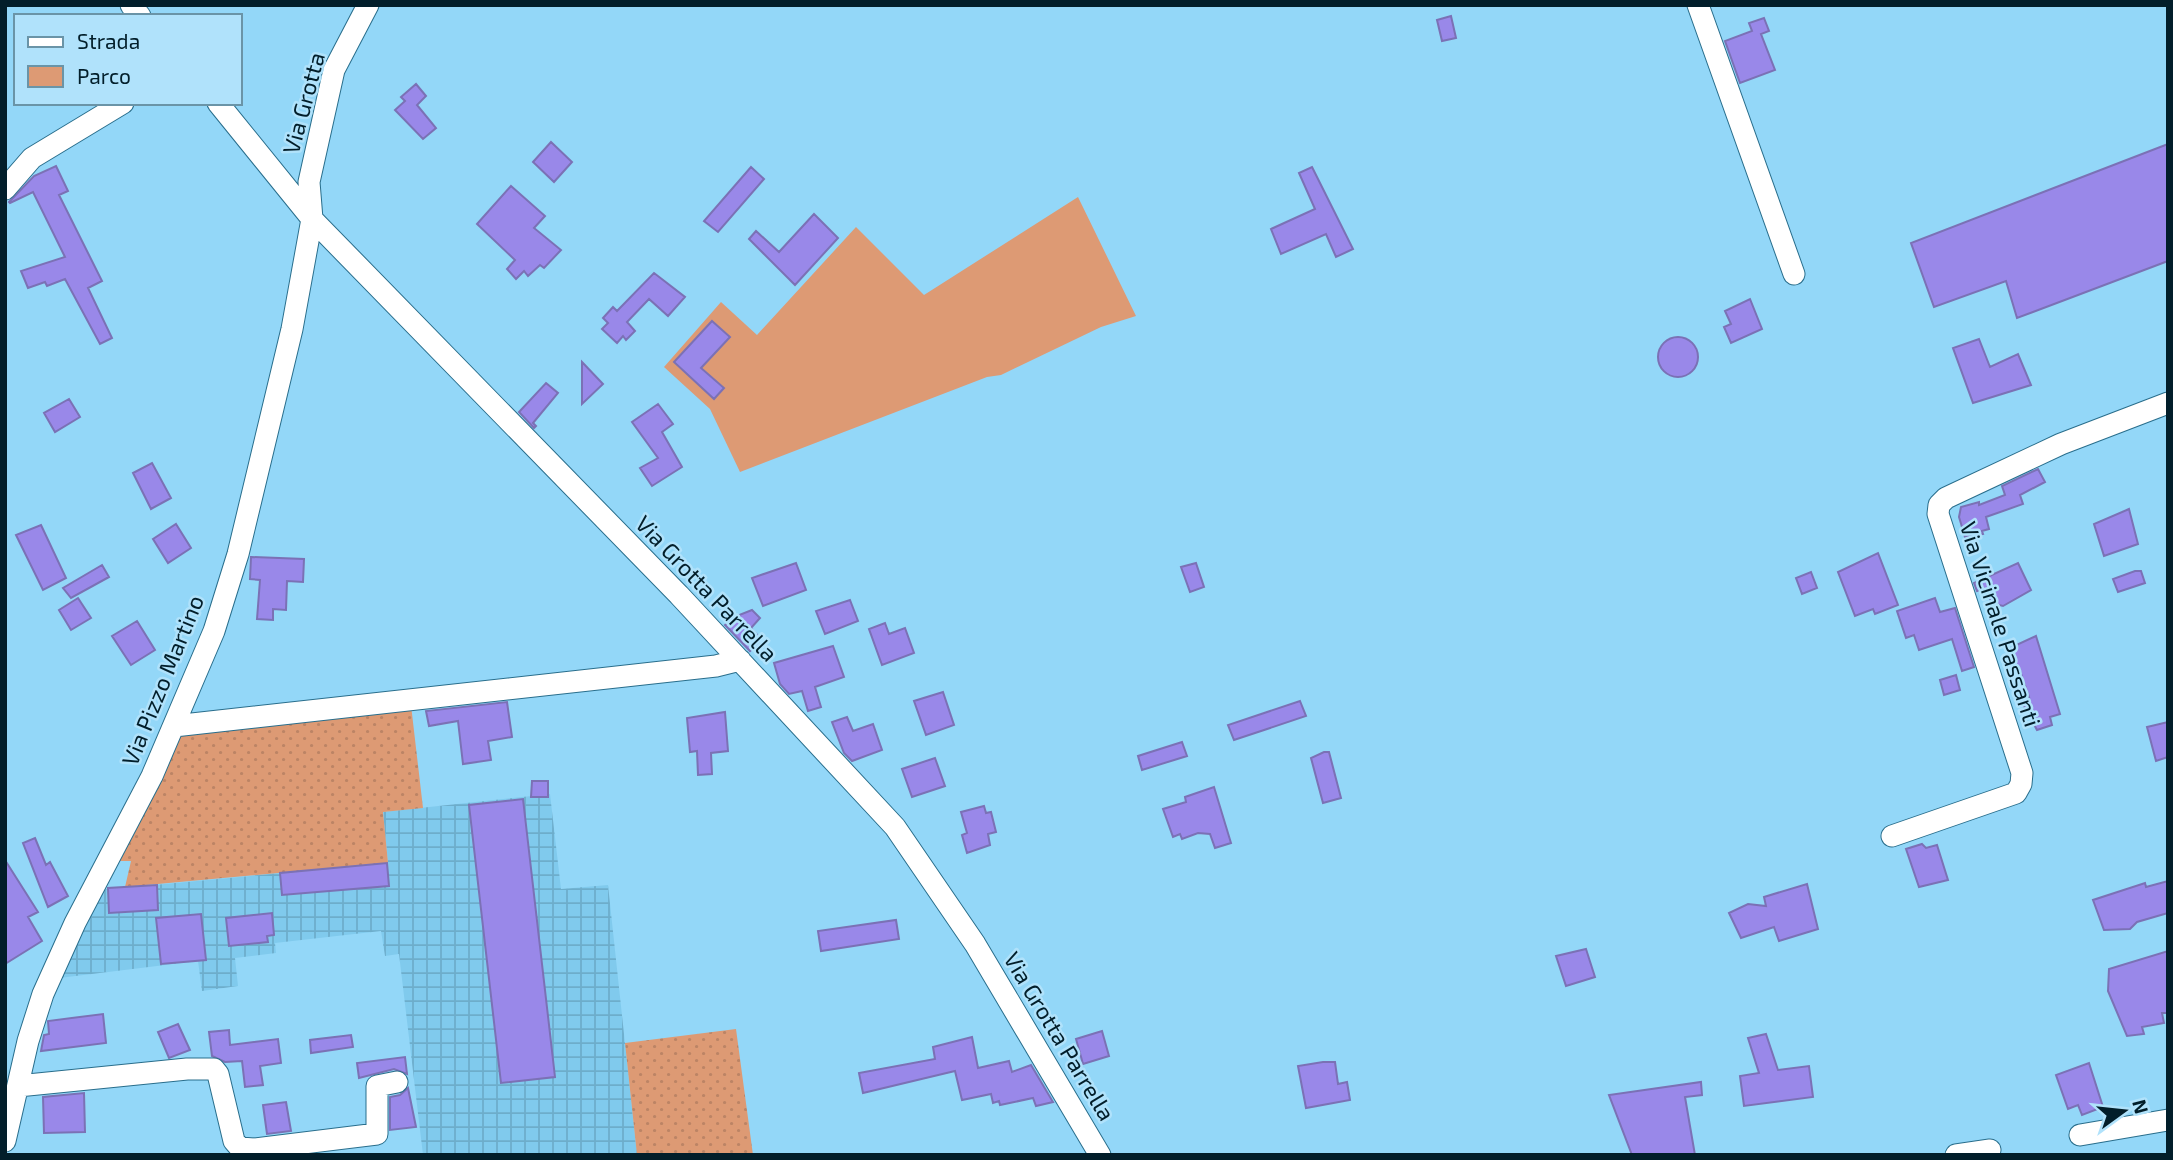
<svg xmlns="http://www.w3.org/2000/svg" width="2173" height="1160" font-family="'Exo 2',sans-serif">
  <style>
    .industrial { fill: url(#industrial-grid) }
    .grass { fill: url(#grass-dots) }
    .park { fill: #dd9a74 }
    .building { fill: #9988e9; stroke: #7b71b5; stroke-width: 2 }
    .lines { fill: none; stroke-linecap: round; stroke-linejoin: round }
    .minor-casing { stroke: #296e8c; stroke-width: 23 }
    .minor { stroke: #fff; stroke-width: 21 }
    .labels { text-anchor: middle; dominant-baseline: central; stroke-width: 5; stroke-linejoin: round; paint-order: stroke }
    .street-label { font-size: 23px; fill: #021e2a; stroke: #b0e2fb }
  </style>
  <defs>
    <pattern id="industrial-grid" width="8" height="8" patternUnits="userSpaceOnUse" patternTransform="scale(1.75)"><rect width="8" height="8" fill="#80caed"/><path d="M0 4h8M4 0v8" fill="none" stroke="#6dadcb"/></pattern>
    <pattern id="grass-dots" width="8" height="8" patternUnits="userSpaceOnUse" patternTransform="scale(1.75)"><rect width="8" height="8" fill="#dd9a74"/><path d="M2 2h.1M6 6h.1" fill="none" stroke="#bc8465" stroke-width="1.8" stroke-linecap="round"/></pattern>
  </defs>
  <rect width="100%" height="100%" fill="#93d7f8"/>
  <path class="industrial" d="M550 794 561 889 608 885 637 1155H423L399 954 385 956 381 931 275 943 276 953 235 958 238 986 202 991 198 961 59 978 100 890 388 863 383 812Z"/>
  <path class="grass" d="M411 705 423 808 383 812 388 863 125 887 131 861H115L180 733Z
    M736 1029 753 1155H637L625 1043Z"/>
  <path class="park" d="M1078 197 1136 316 1101 327 1001 375 987 377 740 472 710 409 664 367 721 302 757 335 856 227 924 295Z"/>
  <path class="building" d="M1451 16 1456 38 1442 41 1437 20Z
    M1764 18 1769 31 1761 34 1775 70 1740 83 1725 41 1752 31 1749 23Z
    M416 84 426 96 417 105 436 128 423 139 395 110 405 101 401 97Z
    M551 142 572 162 554 182 533 162Z
    M2168 144V261L2017 318 2006 281 1934 307 1911 243Z
    M56 166 68 191 59 195 102 281 88 288 112 338 100 344 65 279 47 286 45 282 28 288 21 271 65 257 33 192 10 203 9 202 34 176Z
    M751 167 764 179 718 232 704 221Z
    M1312 167 1353 249 1336 257 1326 234 1281 254 1271 229 1315 209 1299 173Z
    M511 186 545 216 534 228 561 250 544 268 540 265 528 276 524 271 516 279 507 269 515 260 477 224Z
    M814 214 838 238 795 285 749 239 756 231 779 252Z
    M654 273 685 297 668 316 649 299 627 322 635 331 626 340 623 336 617 343 602 329 608 323 603 318 613 307 617 311Z
    M1750 299 1762 329 1731 343 1724 327 1731 324 1725 311Z
    M712 321 730 337 701 368 724 388 714 399 674 362Z
    M1658 357a20 20 0 1 1 40 0a20 20 0 1 1-40 0Z
    M1979 339 1990 367 2018 354 2031 385 1973 403 1953 348Z
    M582 362 603 384 582 404Z
    M546 383 558 393 533 423 536 426 534 428 519 412Z
    M69 399 80 417 55 432 44 413Z
    M658 404 673 424 662 432 682 467 652 486 640 468 658 458 632 422Z
    M152 463 171 498 151 509 133 473Z
    M2038 469 2045 482 2020 495 2023 504 1986 517 1989 529 1982 531 1983 534 1965 537 1959 517 1961 507 1979 502V505L2005 495 2002 486Z
    M2129 509 2138 544 2104 556 2094 524Z
    M176 524 191 548 168 563 153 539Z
    M41 525 66 578 43 590 16 535Z
    M1878 553 1898 605 1875 614 1873 609 1855 616 1838 572Z
    M251 557 304 559 303 582 287 581 286 610 273 609V620L257 619 260 580 250 579Z
    M796 563 806 590 763 606 752 578Z
    M1196 563 1204 587 1190 592 1181 567Z
    M2018 563 2031 590 2003 606 1991 603 1987 589 1977 591 1974 583Z
    M102 565 109 577 71 598 63 588Z
    M2135 571H2141L2145 583 2118 592 2113 579Z
    M1811 572 1817 588 1802 594 1796 578Z
    M78 598 91 618 71 630 59 610Z
    M1935 598 1940 612 1955 608 1974 667 1962 671 1952 639 1919 650 1914 635 1906 638 1897 611Z
    M850 600 858 621 825 634 816 611Z
    M752 610 760 618 751 628 759 637V643L750 651 725 625 734 617Z
    M137 621 155 650 131 665 112 636Z
    M885 623 889 634 905 628 914 653 882 665 869 629Z
    M2036 636 2060 714 2050 717 2052 725 2037 730 2020 699 2029 697 2019 668 2011 663 2008 654 2012 647Z
    M833 646 844 677 815 687 821 707 808 711 802 691 789 694 780 684 774 663Z
    M1956 675 1960 690 1944 695 1940 680Z
    M943 692 954 725 926 735 914 701Z
    M1300 701 1306 716 1234 740 1228 725Z
    M507 702 512 737 488 741 491 760 463 764 458 721 429 726 426 711Z
    M725 712 728 751 711 753 712 774 698 775 697 751 690 752 687 718Z
    M847 717 853 731 873 724 882 750 852 761 844 753 832 722Z
    M2168 722V757L2156 761 2147 727Z
    M1182 742 1187 756 1142 770 1138 756Z
    M1324 752H1329L1341 798 1323 803 1311 758Z
    M935 758 945 786 912 797 902 769Z
    M532 781H548V797H531Z
    M1214 787 1231 843 1215 848 1210 834 1198 833 1182 839 1180 834 1173 837 1163 809 1186 802 1185 797Z
    M523 799 555 1077 501 1083 469 805Z
    M984 806 986 813 991 812 996 832 988 834 990 845 967 853 962 835 967 833 961 812Z
    M35 838 46 865 50 862 68 896 48 907 23 843Z
    M1922 844 1926 848 1937 845 1948 880 1919 887 1906 849Z
    M5 860 38 912 28 917 42 941 5 964Z
    M387 863 389 886 282 895 280 873Z
    M2168 881V913L2137 922 2130 929 2104 930 2093 900 2145 883 2146 887Z
    M1807 884 1818 929 1779 941 1774 927 1741 938 1729 913 1748 904 1766 906 1764 897Z
    M157 885 158 910 109 913 108 888Z
    M272 913 274 935 267 936 268 942 229 946 226 918Z
    M201 914 206 960 161 964 156 918Z
    M896 920 899 939 821 951 818 931Z
    M1586 949 1595 977 1566 986 1556 956Z
    M2168 951V1013H2162L2164 1023 2142 1027 2144 1034 2127 1036 2108 991 2109 969Z
    M103 1014 106 1043 41 1051 44 1035 49 1034 48 1021Z
    M178 1024 190 1050 169 1058 158 1032Z
    M229 1030 230 1045 278 1039 281 1063 260 1066 263 1085 245 1087 242 1061 225 1062 212 1056 209 1032Z
    M1102 1031 1109 1056 1083 1064 1076 1039Z
    M1766 1034 1778 1070 1809 1066 1813 1097 1744 1106 1740 1076 1759 1073 1748 1038Z
    M351 1035 353 1047 311 1053 310 1040Z
    M972 1037 978 1068 1009 1061 1012 1072 1031 1065 1053 1102 1036 1106 1033 1098 1000 1105 999 1101 993 1103 991 1094 962 1100 955 1071 863 1093 859 1073 935 1059 933 1047Z
    M405 1057 407 1074 394 1069 359 1078 357 1063Z
    M1323 1062H1335L1338 1084 1347 1082 1350 1100 1306 1108 1298 1066Z
    M2089 1063 2103 1107 2082 1115 2078 1105 2068 1109 2056 1075Z
    M1701 1082 1702 1095 1685 1097 1695 1155H1632L1609 1095Z
    M408 1088 416 1127 390 1130V1097L400 1095Z
    M84 1093 85 1132 44 1133 43 1097Z
    M286 1102 291 1131 267 1134 263 1105Z"/>
  <g class="lines">
    <g class="minor-casing">
      <path id="minor" d="M131 5 140 16
        M1698 5 1794 274
        M218 103 312 219 679 595 895 827 975 944 1100 1155
        M5 189 32 158 123 103
        M174 726 716 666 740 660
        M1892 836 2016 793 2021 784 2022 773 1938 514 1939 505 1946 498 2061 444 2168 403
        M18 1086 187 1069H214L218 1074 234 1141 240 1148 254 1149 377 1134V1086L397 1082
        M2080 1135 2168 1120
        M5 1141 28 1041 43 994 75 923 152 776 214 631 238 554 292 329 312 219 309 182 334 70 368 5
        M1956 1155 1990 1150"/>
    </g>
    <use href="#minor" class="minor"/>
  </g>
  <g class="labels">
    <g class="street-label">
      <text transform="translate(303 103) rotate(-75)">Via Grotta</text>
      <text transform="translate(707 588) rotate(46)">Via Grotta Parrella</text>
      <text transform="translate(2001 624) rotate(72)">Via Vicinale Passanti</text>
      <text transform="translate(162 680) rotate(-68)">Via Pizzo Martino</text>
      <text transform="translate(1060 1036) rotate(59)">Via Grotta Parrella</text>
    </g>
  </g>
  <rect width="2173" height="1160" fill="none" stroke="#021e2a" stroke-width="14"/>
  <rect x="14" y="14" width="228" height="91" fill="#b0e2fb" stroke="#6a94a7" stroke-width="2"/>
  <rect x="28" y="37" width="35" height="10" fill="#ffffff" stroke="#6a94a7" stroke-width="2"/>
  <text x="77" y="49" font-size="21" fill="#021e2a">Strada</text>
  <rect x="28" y="66" width="35" height="21" fill="#dd9a74" stroke="#6a94a7" stroke-width="2"/>
  <text x="77" y="84" font-size="21" fill="#021e2a">Parco</text>
  <g transform="translate(2124 1111) rotate(75)" stroke="#b0e2fb" stroke-width="5" paint-order="stroke">
  <path d="M0-5L12 26L0 18L-12 26Z" fill="#021e2a"/>
  <text y="-10" font-size="19" font-weight="bold" text-anchor="middle" fill="#021e2a">N</text>
  </g>
</svg>
